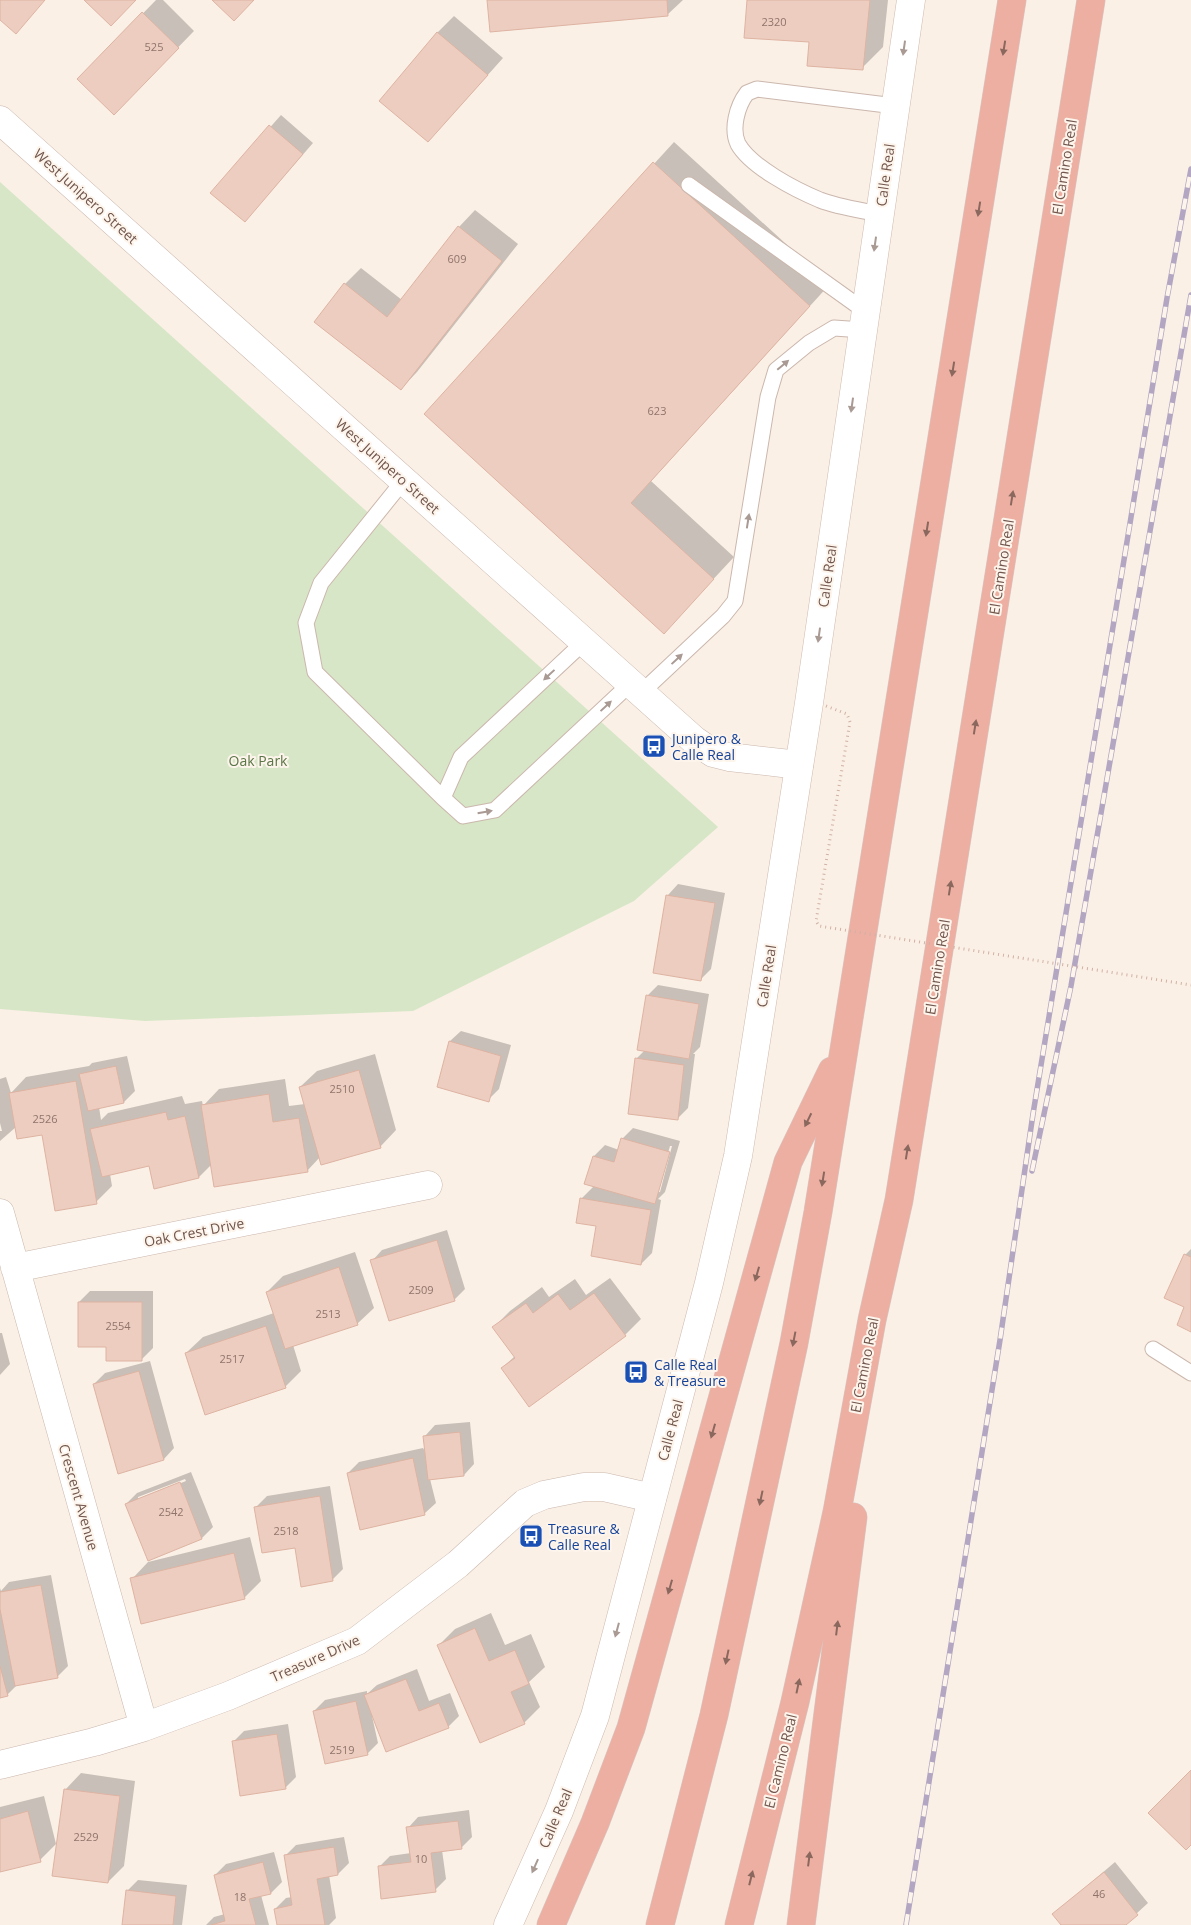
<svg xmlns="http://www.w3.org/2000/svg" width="1191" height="1925" font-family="'Open Sans',sans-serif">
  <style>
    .green { fill: #d7e6c6 }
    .shadow { fill: #0003; fill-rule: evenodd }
    .building { fill: #edcdc0; stroke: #deb3a2 }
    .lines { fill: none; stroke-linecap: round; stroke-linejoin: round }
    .lane-casing { stroke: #cbb7ad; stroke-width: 17 }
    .street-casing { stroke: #cbb7ad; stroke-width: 29 }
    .secondary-casing { stroke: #cfb9ae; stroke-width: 29 }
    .highway-casing { stroke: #d4ccca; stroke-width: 29 }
    .lane { stroke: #fff; stroke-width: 15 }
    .street { stroke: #fff; stroke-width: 28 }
    .secondary { stroke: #fff; stroke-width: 28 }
    .highway { stroke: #eeafa3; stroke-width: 28 }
    .rail-casing { stroke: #b2a6c2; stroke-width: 5.5 }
    .rail { stroke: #fdf5ec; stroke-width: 4; stroke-dasharray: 11; stroke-linecap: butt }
    .path-bridge { stroke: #d1b1a4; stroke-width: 3; stroke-dasharray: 1 4; stroke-linecap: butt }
    .oneway { fill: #aa9a94 }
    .oneway2 { fill: #8a685e }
    .labels { text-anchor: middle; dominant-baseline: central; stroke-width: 4; stroke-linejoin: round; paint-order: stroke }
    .number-label { font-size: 11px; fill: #90746a }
    .street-label { font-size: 14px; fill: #71564d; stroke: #fdf5ec }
    .transit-label { font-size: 14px; fill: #164399; stroke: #fdf5ec; text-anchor: start }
    .park-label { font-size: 14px; fill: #5a7647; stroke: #fdf5ec }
  </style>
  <rect width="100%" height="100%" fill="#faf0e6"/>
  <path class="green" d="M0 182 718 827 634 901 413 1011 145 1021 0 1009Z"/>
  <path class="shadow" d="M156 0H163L194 31 130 97 79 79Z
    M489 0H683L667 15Z
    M748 0H888L883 47 862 68 810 41Z
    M454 16 503 58 444 124 437 33Z
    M281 115 313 143 245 221 212 193Z
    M674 142 830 284 651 481 734 557 664 632 426 414Z
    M475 210 518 244 417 372 401 389 316 321 345 284 361 268 402 300 459 227Z
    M678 884 725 893 711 969 700 980 668 895Z
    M658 985 709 994 700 1047 693 1054H695L688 1108 677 1119 636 1059 645 1050 647 996Z
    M461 1031 511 1045 499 1089 488 1100 450 1041Z
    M375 1054 396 1130 380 1147 320 1157 307 1171 212 1164 199 1177 150 1165 110 1174 112 1186 96 1202 43 1134 16 1127 0 1141V1131H2L0 1123V1079L6 1077 11 1093 26 1077 89 1066 92 1063 127 1056 135 1091 124 1102 99 1107 101 1120 108 1113 182 1096 185 1104 202 1101 203 1106 219 1089 285 1079 289 1106 305 1104 300 1087 317 1071Z
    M633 1128 680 1141 665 1192 658 1199 661 1200 652 1253 641 1264 598 1225 582 1198 594 1186V1156L605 1145 619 1150 622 1139ZM670 1146H672L660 1192H657Z
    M447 1230 465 1289 454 1300 372 1261 382 1250Z
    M1191 1249V1330L1186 1307 1185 1255Z
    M355 1252 374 1308 357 1324 293 1345 301 1371 285 1387 186 1353 203 1337 274 1313 267 1292 283 1276Z
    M610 1278 641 1319 625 1335 502 1368 515 1356 494 1327 510 1311 542 1287 549 1297 575 1279 586 1295Z
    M90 1291H153V1348L142 1359 108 1346 79 1302Z
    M0 1333H2L10 1364 0 1375Z
    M150 1361 174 1448 164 1459 94 1384 105 1373Z
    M470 1422 474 1464 464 1475 430 1479 436 1503 425 1513 361 1528 348 1473 359 1462 423 1448 426 1453 425 1436 435 1425Z
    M191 1472 213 1527 202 1538 148 1559 126 1504 137 1493ZM185 1479 186 1481 138 1500V1497Z
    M330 1486 343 1569 332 1580 256 1507 267 1496Z
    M250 1537 261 1581 245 1597 142 1623 132 1579 148 1562Z
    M51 1575 68 1666 57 1677 18 1684 7 1695 0 1697V1588L1 1591 9 1582Z
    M491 1613 505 1645 531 1634 545 1667 529 1682 540 1707 524 1723 439 1645 455 1629Z
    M417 1669 429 1701 450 1693 459 1716 448 1727 372 1716 378 1743 367 1754 314 1711 325 1700 367 1691V1694L377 1685Z
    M288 1724 296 1777 285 1788 233 1742 244 1731Z
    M81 1773 135 1781 124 1866 108 1882 65 1790Z
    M44 1796 56 1844 40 1860 0 1870V1807Z
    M469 1810 472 1837 461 1848 442 1850 446 1879 435 1890 379 1867 390 1856 411 1853 408 1828 418 1817Z
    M344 1837 349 1863 338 1874 329 1875 336 1918 329 1925H278L275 1909 286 1898 292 1897 285 1856 296 1845Z
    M274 1852 282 1882 271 1893 261 1895 269 1925H206L214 1917 225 1914 215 1875 226 1864Z
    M1115 1862 1148 1903 1124 1925H1063L1054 1914Z
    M138 1880 187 1885 182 1925H123L127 1891Z"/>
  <path class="building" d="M0 0H45L16 34 0 20Z
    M84 0H136L111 26Z
    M212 0H254L234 21Z
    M487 0H667L668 16 490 32Z
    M747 0H870L863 70 807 66 809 42 744 38Z
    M142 12 179 48 114 115 77 79Z
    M437 32 488 75 428 142 379 101Z
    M269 125 303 154 245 222 210 193Z
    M653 162 810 306 631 503 714 579 664 634 424 414Z
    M458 226 502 261 401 390 314 322 344 283 387 317Z
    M666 895 715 903 701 981 653 973Z
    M646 995 699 1004 689 1059 637 1050Z
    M449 1041 501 1056 489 1102 437 1087Z
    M635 1058 684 1065 678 1120 628 1114Z
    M116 1066 124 1103 88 1111 79 1074Z
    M359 1070 381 1148 321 1165 299 1087Z
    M76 1081 97 1204 55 1211 42 1135 17 1139 9 1093Z
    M269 1094 273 1122 299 1118 308 1172 214 1187 201 1105Z
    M166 1112 168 1120 185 1116 199 1178 154 1189 149 1166 102 1177 90 1129Z
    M621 1138 670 1152 655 1204 584 1184 593 1156 614 1162Z
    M580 1198 651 1210 641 1265 591 1256 596 1226 576 1223Z
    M437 1240 455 1301 389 1321 370 1260Z
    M1184 1254 1191 1257V1332L1177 1325 1184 1307 1164 1298Z
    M339 1267 358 1325 285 1349 266 1292Z
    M594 1293 626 1336 529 1407 501 1368 515 1358 492 1327 526 1303 533 1313 558 1294 570 1310Z
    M78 1302H142V1361H106V1347H78Z
    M266 1326 286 1388 205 1415 185 1353Z
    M139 1371 164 1460 118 1474 93 1384Z
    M460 1432 464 1476 428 1480 423 1436Z
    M413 1458 425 1515 360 1530 347 1473Z
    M180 1482 202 1539 148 1561 125 1504Z
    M320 1496 333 1581 301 1587 295 1548 262 1553 254 1507Z
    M234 1553 245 1599 141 1624 130 1578Z
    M41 1585 58 1678 15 1686 0 1609V1592Z
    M475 1628 489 1661 515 1650 529 1684 511 1692 525 1724 480 1743 437 1645Z
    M0 1666 8 1696 0 1698Z
    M406 1679 419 1711 439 1703 449 1728 386 1752 364 1695Z
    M356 1701 368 1755 325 1764 313 1711Z
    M277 1734 286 1789 240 1796 232 1741Z
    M1191 1770V1845L1186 1850 1148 1813Z
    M64 1789 120 1796 108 1883 52 1876Z
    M28 1811 41 1862 0 1872V1819Z
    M458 1821 462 1849 431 1853 436 1892 381 1899 378 1866 411 1862 406 1827Z
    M334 1847 338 1875 317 1879 325 1925H277L274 1909 292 1905 284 1855Z
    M263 1862 271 1894 249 1899 256 1925H211L225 1921 214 1875Z
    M1104 1872 1138 1915 1126 1925H1061L1052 1914Z
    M126 1890 176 1896 173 1925H122Z"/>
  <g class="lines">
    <g class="lane-casing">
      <path id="lane" d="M689 185 865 311
        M879 214C860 210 838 207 820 200 796 190 751 167 738 144 731 129 737 106 747 93L757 89 895 106
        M404 480 321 583 306 623 315 672 443 798
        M585 641 461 757 443 798 463 816 495 810 631 683
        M642 692 723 616 735 601 768 397 776 370 809 343 834 328 863 330
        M1153 1349 1191 1373"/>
    </g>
    <g class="street-casing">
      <path id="street" d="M0 120 694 740 713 753 729 757 799 765
        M0 1213 144 1727
        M15 1268 428 1185
        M0 1765 94 1742 144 1727 228 1696 357 1641 458 1564 525 1503 544 1495 584 1487H604L652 1498"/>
    </g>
    <g class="secondary-casing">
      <path id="secondary" d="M508 1925 559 1811 595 1716 709 1283 738 1156 809 703 911 0"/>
    </g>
    <g class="highway-casing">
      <path id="highway" d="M551 1925 595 1823 631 1728 788 1162 832 1071
        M660 1925 714 1715 794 1343 818 1212 1012 0
        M739 1925 795 1702 837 1512 872 1320 899 1200 1091 0
        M801 1925 853 1517"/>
    </g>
    <use href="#lane" class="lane"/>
    <use href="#street" class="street"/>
    <use href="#secondary" class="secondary"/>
    <use href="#highway" class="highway"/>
    <g class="rail-casing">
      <path id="rail" d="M1032 1171 1071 986 1191 295
        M906 1925 1000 1340 1033 1114 1167 298 1191 169"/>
    </g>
    <use href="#rail" class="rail"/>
    <path class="path-bridge" d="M826 706 847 714 850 722 816 921 819 926 1191 985"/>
  </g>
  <defs><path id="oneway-solid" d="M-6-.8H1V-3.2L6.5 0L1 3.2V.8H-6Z" transform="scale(1.25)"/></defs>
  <g class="oneway">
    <use href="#oneway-solid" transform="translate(904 48) rotate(98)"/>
    <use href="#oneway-solid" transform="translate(875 244) rotate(98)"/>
    <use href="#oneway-solid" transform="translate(783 365) rotate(-40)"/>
    <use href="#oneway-solid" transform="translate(852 405) rotate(98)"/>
    <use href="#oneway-solid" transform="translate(748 521) rotate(-81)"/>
    <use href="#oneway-solid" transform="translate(819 635) rotate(98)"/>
    <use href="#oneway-solid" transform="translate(677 659) rotate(-43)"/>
    <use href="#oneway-solid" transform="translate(549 675) rotate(137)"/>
    <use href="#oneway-solid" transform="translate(606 706) rotate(-43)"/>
    <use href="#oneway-solid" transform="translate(485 812) rotate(-10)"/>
    <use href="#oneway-solid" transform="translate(617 1630) rotate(105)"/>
    <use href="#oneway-solid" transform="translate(535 1866) rotate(114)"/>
  </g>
  <g class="oneway2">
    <use href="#oneway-solid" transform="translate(1004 48) rotate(99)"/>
    <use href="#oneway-solid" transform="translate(979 209) rotate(99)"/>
    <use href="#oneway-solid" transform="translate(953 369) rotate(99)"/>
    <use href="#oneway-solid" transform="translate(1012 498) rotate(-81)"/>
    <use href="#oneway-solid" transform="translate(927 529) rotate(99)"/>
    <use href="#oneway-solid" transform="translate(975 727) rotate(-81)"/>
    <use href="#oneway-solid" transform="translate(950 888) rotate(-81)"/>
    <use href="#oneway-solid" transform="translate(808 1120) rotate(116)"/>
    <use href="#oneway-solid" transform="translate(907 1152) rotate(-81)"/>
    <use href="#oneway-solid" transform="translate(823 1179) rotate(99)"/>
    <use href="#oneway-solid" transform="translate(757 1274) rotate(106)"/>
    <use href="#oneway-solid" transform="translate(794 1339) rotate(101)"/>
    <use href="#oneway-solid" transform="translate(713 1431) rotate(106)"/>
    <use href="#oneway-solid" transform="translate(761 1498) rotate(102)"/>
    <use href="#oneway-solid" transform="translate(670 1587) rotate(106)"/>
    <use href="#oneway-solid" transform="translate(837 1628) rotate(-83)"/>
    <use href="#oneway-solid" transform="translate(727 1657) rotate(102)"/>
    <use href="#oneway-solid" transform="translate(798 1686) rotate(-78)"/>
    <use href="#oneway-solid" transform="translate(809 1859) rotate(-83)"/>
    <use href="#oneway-solid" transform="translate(751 1878) rotate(-76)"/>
  </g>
  <defs>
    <g id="bus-square" transform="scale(1.25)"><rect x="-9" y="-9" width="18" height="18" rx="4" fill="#1a4fb4" stroke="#fdf5ec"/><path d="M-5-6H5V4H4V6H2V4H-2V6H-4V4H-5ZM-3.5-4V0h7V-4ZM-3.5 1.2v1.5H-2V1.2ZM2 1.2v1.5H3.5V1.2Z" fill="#fff"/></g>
  </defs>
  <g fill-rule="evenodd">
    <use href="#bus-square" x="654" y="746"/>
    <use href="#bus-square" x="636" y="1372"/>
    <use href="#bus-square" x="531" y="1536"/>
  </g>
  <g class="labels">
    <g class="number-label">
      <text x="774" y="21">2320</text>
      <text x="154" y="46">525</text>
      <text x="457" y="258">609</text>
      <text x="657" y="410">623</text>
      <text x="342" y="1088">2510</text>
      <text x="45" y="1118">2526</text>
      <text x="421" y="1289">2509</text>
      <text x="328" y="1313">2513</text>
      <text x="118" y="1325">2554</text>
      <text x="232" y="1358">2517</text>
      <text x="171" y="1511">2542</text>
      <text x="286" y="1530">2518</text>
      <text x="342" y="1749">2519</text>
      <text x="86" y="1836">2529</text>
      <text x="421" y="1858">10</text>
      <text x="1099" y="1893">46</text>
      <text x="240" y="1896">18</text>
    </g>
    <g class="street-label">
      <text transform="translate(1064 167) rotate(-81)">El Camino Real</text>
      <text transform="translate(885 175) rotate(-82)">Calle Real</text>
      <text transform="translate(86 196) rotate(42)">West Junipero Street</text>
      <text transform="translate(388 466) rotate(42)">West Junipero Street</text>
      <text transform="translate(1001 567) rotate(-81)">El Camino Real</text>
      <text transform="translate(827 576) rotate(-82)">Calle Real</text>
      <text transform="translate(937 967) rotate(-81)">El Camino Real</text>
      <text transform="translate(766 976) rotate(-81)">Calle Real</text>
      <text transform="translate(194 1232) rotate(-11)">Oak Crest Drive</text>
      <text transform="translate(864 1365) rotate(-79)">El Camino Real</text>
      <text transform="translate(670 1430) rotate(-75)">Calle Real</text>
      <text transform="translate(79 1497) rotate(74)">Crescent Avenue</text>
      <text transform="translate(315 1658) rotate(-24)">Treasure Drive</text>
      <text transform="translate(780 1761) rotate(-76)">El Camino Real</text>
      <text transform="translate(555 1818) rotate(-67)">Calle Real</text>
    </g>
    <g class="transit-label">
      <text x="672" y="738">Junipero &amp;<tspan x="672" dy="16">Calle Real</tspan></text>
      <text x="654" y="1364">Calle Real<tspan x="654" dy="16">&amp; Treasure</tspan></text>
      <text x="548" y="1528">Treasure &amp;<tspan x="548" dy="16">Calle Real</tspan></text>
    </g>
    <g class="park-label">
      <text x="258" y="760">Oak Park</text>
    </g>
  </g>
</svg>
